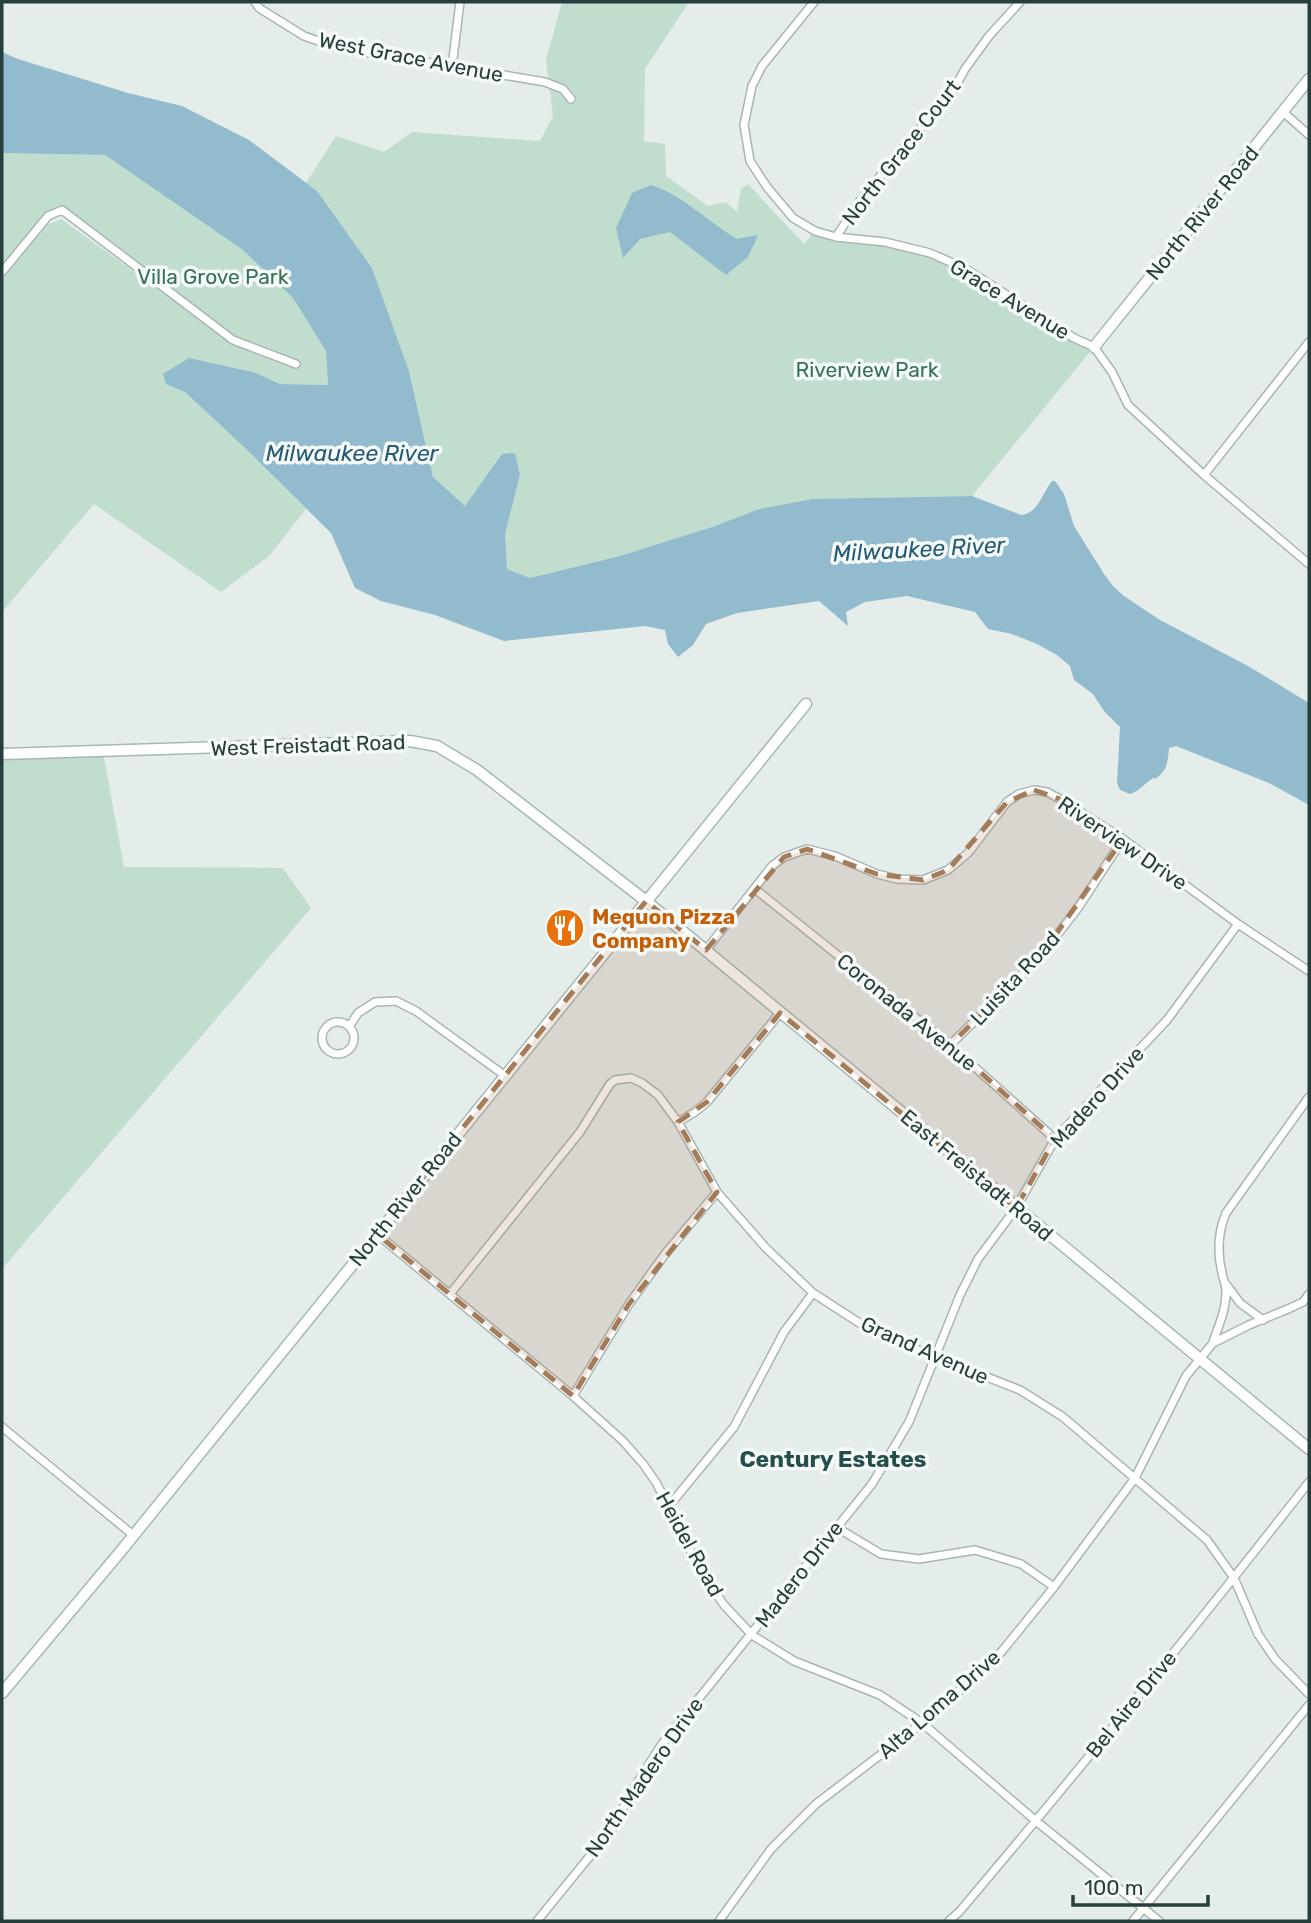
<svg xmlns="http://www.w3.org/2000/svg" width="1311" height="1923" font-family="Rubik,sans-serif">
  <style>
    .green { fill: #c0ddcd }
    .water { fill: #92bbce }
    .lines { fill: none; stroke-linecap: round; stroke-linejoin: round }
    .street-casing { stroke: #a8b5b3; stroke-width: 10 }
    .secondary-casing { stroke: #a5b8b5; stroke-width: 13 }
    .street { stroke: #fff; stroke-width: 7 }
    .secondary { stroke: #fff; stroke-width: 10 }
    .marked { fill: #a47c59; fill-opacity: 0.2; stroke: #a47c59; stroke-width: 5; stroke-dasharray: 14 9; stroke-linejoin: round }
    .labels { text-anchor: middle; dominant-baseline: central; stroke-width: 7; stroke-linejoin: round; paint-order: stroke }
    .street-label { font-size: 21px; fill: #263e3c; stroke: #f6faf9 }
    .park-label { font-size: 21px; fill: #337256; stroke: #f6faf9 }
    .food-label { font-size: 21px; font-weight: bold; fill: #c56008; stroke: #f6faf9; text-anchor: start }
    .water-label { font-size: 23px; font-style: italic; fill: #245b76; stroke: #f6faf9 }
    .neighbourhood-label { font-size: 23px; font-weight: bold; fill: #234f4c; stroke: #f6faf9 }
  </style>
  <rect width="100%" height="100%" fill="#e5edeb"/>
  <path class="green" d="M562 2H689L645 69 644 141 665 144 666 176 708 206 726 202 737 212 741 189 748 184 804 244 815 231 930 253 966 269 1094 347 972 496 812 499 759 509 715 526 620 556 530 578 507 569 505 534 520 475 502 454 465 507 433 477 409 371 372 268 317 191 306 183 336 136 384 152 412 132 540 141 553 116 546 60Z
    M2 153 105 155 243 250 293 298 326 351 328 385 280 384 256 373 166 384 185 392 245 448 306 509 269 556 221 592 94 504 2 612V280L47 225 61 219 242 349 233 340 62 210 48 216 2 272Z
    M103 752 124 867 283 868 311 908 2 1269V754Z"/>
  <path class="water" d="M2 52 18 59 128 93 182 106 249 140 317 191 372 268 409 371 433 477 465 506 502 454 515 453 520 475 505 534 507 569 530 578 620 556 715 526 759 509 812 499 972 496 1021 515C1039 513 1042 493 1052 481H1055L1064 494 1074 526 1104 574 1113 586 1124 596 1160 620 1248 666 1309 703V805L1269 783 1176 746 1169 748C1168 758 1168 768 1160 775 1151 783 1159 774 1149 781 1142 786 1139 791 1130 794L1120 790 1117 783 1120 727 1104 711 1093 694 1074 680 1070 666 1057 655 1037 644 1012 634 988 629 975 612 907 596 865 602 846 612 848 626 819 601 737 613 706 624 693 645 678 657 668 644 665 630 645 626 504 641 435 615 381 601 355 588 331 533 245 448 185 392 166 384 163 374 189 358 256 373 280 384 328 385 326 351 293 298 243 250 105 155 2 153Z
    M651 185C684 196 707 221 737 239L758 235 748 257 726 275 670 232 640 239 623 258 616 228 632 193Z"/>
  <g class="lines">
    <g class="street-casing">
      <path id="street" d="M255 2 259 8 304 36 336 47 545 82 563 89 571 99
        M814 2 762 66 752 86 744 125 750 161 767 187 793 218 815 231 836 237 885 242 930 253 966 269 1074 338 1094 347 1112 372 1128 405 1204 475 1309 564
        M452 67 460 2
        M1283 112 1309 135
        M836 237 859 202 904 147 953 91 965 69 989 36 1020 2
        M2 272 48 216 62 210 233 340 296 364
        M1204 475 1309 342
        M755 889 950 1045 1055 1139
        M706 950 772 866 784 857 807 849 835 856 877 874 897 879 923 880 948 870 968 853 1007 802 1019 794 1034 790 1047 792 1060 799 1123 839 1238 924 1309 971
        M322 1038a16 16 0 1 1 32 0a16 16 0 1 1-32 0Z
        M349 1027 358 1013 375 1002 396 1001 416 1011 504 1075
        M950 1045 1040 957 1078 908 1123 839
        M678 1122 695 1112 707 1102 780 1013
        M377 1234 573 1396 623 1441 644 1465 657 1484 700 1570 724 1605 752 1635 794 1661 880 1695 922 1723 1036 1821 1159 1921
        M1226 1284 1240 1303 1263 1320
        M450 1294 580 1132 610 1084 615 1080 631 1078 642 1083 658 1095 678 1122 717 1192 765 1247 813 1293 875 1333 1020 1390 1063 1417 1207 1540 1234 1578 1258 1634 1275 1659 1309 1694
        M1213 1342C1219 1325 1227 1307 1226 1289 1225 1283 1223 1278 1222 1273 1217 1252 1218 1232 1226 1213L1309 1097
        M573 1396 629 1304 665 1254 717 1192
        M2 1427 133 1535
        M669 1506 734 1427 784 1332 813 1293
        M836 1527 881 1554 919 1559 975 1550 1021 1564 1054 1587
        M537 1921 612 1829 632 1791 662 1744 872 1484 909 1422 960 1295 978 1259 1016 1208 1055 1139 1167 1020 1238 924
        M719 1921 771 1849 816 1804 922 1723 994 1661 1054 1587 1135 1478 1186 1376 1213 1343 1249 1325 1288 1309 1303 1302 1309 1294
        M949 1921 960 1911C1079 1770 1196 1627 1309 1482
        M1133 1921 1309 1705"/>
    </g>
    <g class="secondary-casing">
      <path id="secondary" d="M1094 347 1309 79
        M2 754 410 741 437 746 477 770 646 901 1309 1449
        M2 1693 121 1551 806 704"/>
    </g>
    <use href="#street" class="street"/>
    <use href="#secondary" class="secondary"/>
  </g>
  <path class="marked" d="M1034 790 1060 799 1123 839 1040 957 950 1045 1055 1139 1016 1208 780 1013 707 1102 678 1122 717 1192 629 1304 573 1396 377 1234 646 901 706 950 784 857 807 849 877 874 923 880 948 870 1007 802Z"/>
  <defs>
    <g id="restaurant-disc" transform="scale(2.0125)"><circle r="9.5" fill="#e8710a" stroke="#f6faf9"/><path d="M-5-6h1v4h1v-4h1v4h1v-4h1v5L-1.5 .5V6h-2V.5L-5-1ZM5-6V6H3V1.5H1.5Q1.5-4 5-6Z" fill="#fff"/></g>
  </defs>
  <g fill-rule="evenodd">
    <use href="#restaurant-disc" x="565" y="928"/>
  </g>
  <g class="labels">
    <g class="street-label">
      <text transform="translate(411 57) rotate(11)">West Grace Avenue</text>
      <text transform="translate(901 152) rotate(-52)">North Grace Court</text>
      <text transform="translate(1202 213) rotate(-51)">North River Road</text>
      <text transform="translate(1010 299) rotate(31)">Grace Avenue</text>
      <text transform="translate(308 745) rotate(-2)">West Freistadt Road</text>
      <text transform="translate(1123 843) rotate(34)">Riverview Drive</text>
      <text transform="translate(1015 978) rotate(-47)">Luisita Road</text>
      <text transform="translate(907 1012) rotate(39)">Coronada Avenue</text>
      <text transform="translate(1097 1097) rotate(-48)">Madero Drive</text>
      <text transform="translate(977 1175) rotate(40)">East Freistadt Road</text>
      <text transform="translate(405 1199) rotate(-51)">North River Road</text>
      <text transform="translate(925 1350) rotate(24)">Grand Avenue</text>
      <text transform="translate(690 1544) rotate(61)">Heidel Road</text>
      <text transform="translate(799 1574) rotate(-52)">Madero Drive</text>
      <text transform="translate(939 1704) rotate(-41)">Alta Loma Drive</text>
      <text transform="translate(1131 1704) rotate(-51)">Bel Aire Drive</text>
      <text transform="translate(644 1777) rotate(-55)">North Madero Drive</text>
    </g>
    <g class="park-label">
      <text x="213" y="276">Villa Grove Park</text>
      <text x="867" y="369">Riverview Park</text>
    </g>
    <g class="food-label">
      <text x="592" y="916">Mequon Pizza<tspan x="592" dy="24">Company</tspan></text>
    </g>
    <g class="water-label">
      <text x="352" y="453">Milwaukee River</text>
      <text transform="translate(919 549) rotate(-3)">Milwaukee River</text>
    </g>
    <g class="neighbourhood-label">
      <text x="833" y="1459">Century Estates</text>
    </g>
  </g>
  <rect width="1311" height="1923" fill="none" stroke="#263e3c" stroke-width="7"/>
  <path d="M1073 1895v10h135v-10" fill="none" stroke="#263e3c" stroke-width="3.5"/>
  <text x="1084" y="1895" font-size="21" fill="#263e3c" stroke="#f6faf9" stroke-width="5" paint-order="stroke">100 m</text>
</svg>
